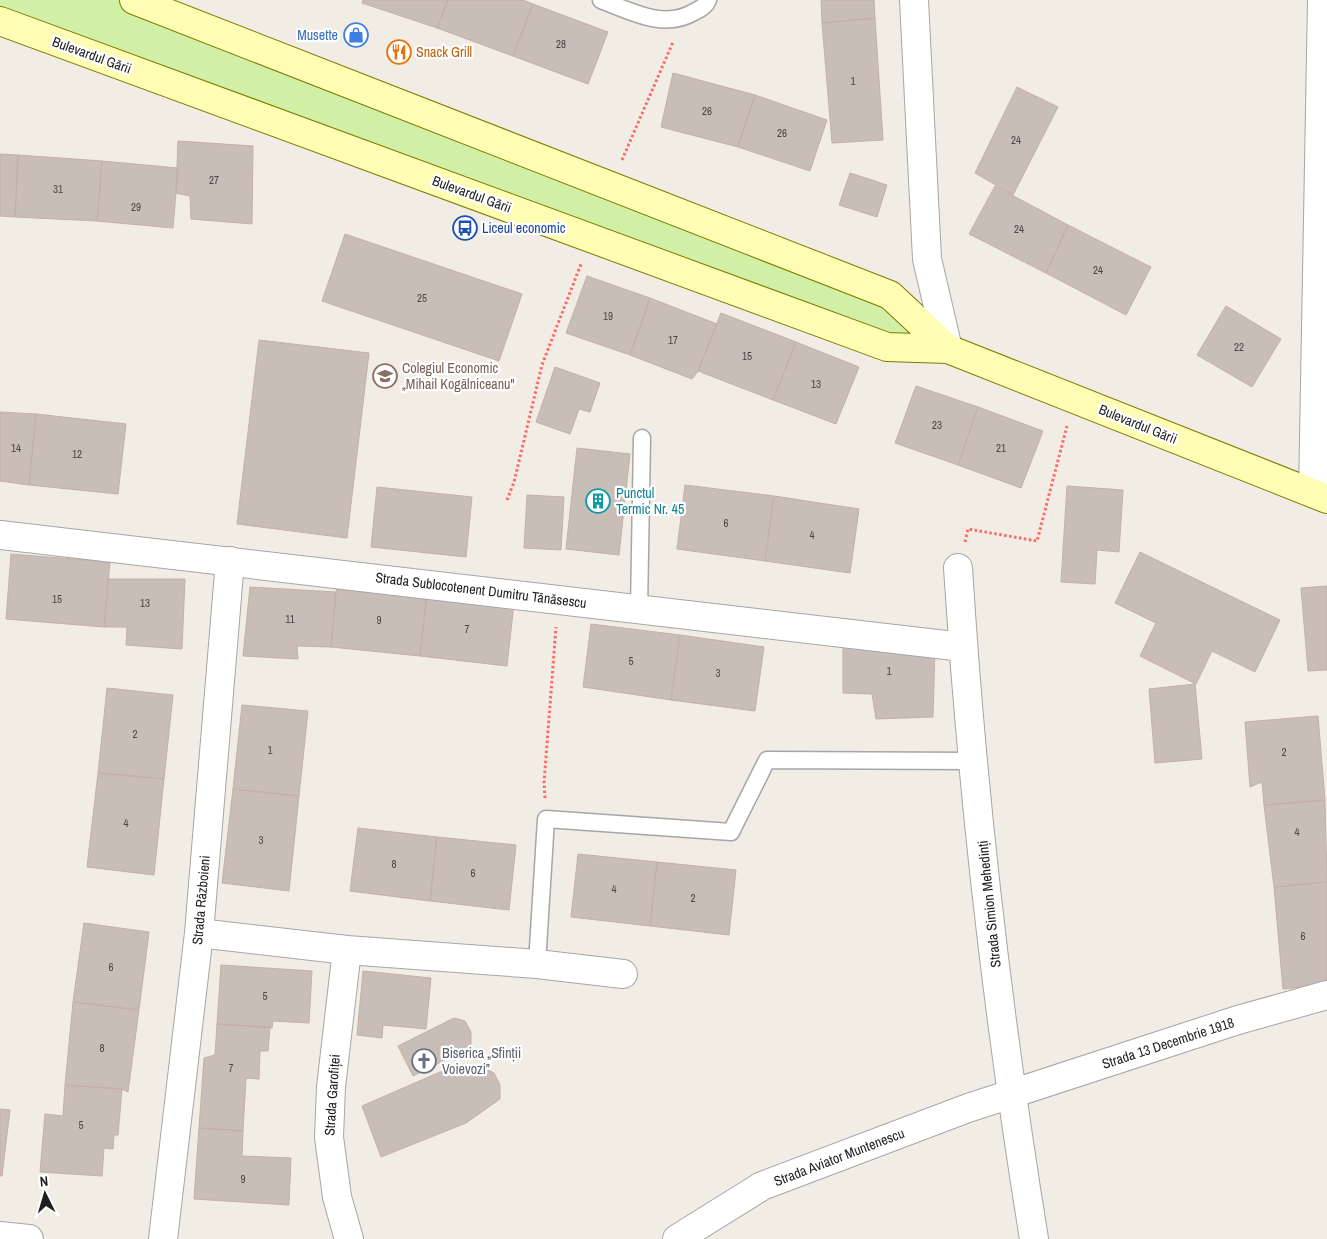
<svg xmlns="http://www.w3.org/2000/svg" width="1327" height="1239" font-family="'Archivo Narrow',sans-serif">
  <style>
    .grass { fill: #d1f0a5 }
    .building { fill: #c9bdb7; stroke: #c4b0a5 }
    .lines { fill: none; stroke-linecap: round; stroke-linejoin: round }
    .lane-casing { stroke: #a6a6a6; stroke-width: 19 }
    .street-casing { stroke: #a6a6a6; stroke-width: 30 }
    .secondary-casing { stroke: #7a7c00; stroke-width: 30 }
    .path { stroke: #ff6a67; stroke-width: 3; stroke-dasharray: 2.5 2.5; stroke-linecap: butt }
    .lane { stroke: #fff; stroke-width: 16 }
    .street { stroke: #fff; stroke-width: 28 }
    .secondary { stroke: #fffcb4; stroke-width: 28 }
    .labels { text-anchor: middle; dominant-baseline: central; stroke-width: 4.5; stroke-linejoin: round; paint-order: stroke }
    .number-label { font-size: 11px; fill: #4a4645 }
    .shop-label { font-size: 14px; fill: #366cbe; stroke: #fff; text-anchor: end }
    .food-label { font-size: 14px; fill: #c56008; stroke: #fff; text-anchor: start }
    .street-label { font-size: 14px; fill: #1f1f1f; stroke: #fff }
    .transit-label { font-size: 14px; fill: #164399; stroke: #fff; text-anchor: start }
    .education-label { font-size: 14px; fill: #785e54; stroke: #fff; text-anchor: start }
    .culture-label { font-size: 14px; fill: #0d838f; stroke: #fff; text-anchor: start }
    .worship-label { font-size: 14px; fill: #5b616d; stroke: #fff; text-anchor: start }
  </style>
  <rect width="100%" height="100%" fill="#f1ece4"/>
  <path class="grass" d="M0 0H134L890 295 948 349 887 347 0 20Z"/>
  <path class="building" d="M363 0H448L437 28 362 3Z
    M448 0H523L533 4 513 56 437 28Z
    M821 0H874L875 18 822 23Z
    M533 4 608 32 588 84 513 56Z
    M875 18 883 140 832 143 822 23Z
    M673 73 755 95 738 147 661 127Z
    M1017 87 1058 107 1013 195 975 173Z
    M755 95 827 120 810 171 738 147Z
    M178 141 253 146 252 224 191 219 190 196 176 193Z
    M0 154 18 155 15 217 0 216Z
    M18 155 102 161 97 221 15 217Z
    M102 161 178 168 173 228 97 221Z
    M850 173 887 185 877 217 839 205Z
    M995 186 1068 225 1046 273 969 234Z
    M1068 225 1151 267 1126 315 1046 273Z
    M345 234 522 294 499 361 322 301Z
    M587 276 650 298 630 355 566 333Z
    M650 298 717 324 698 371 692 379 630 355Z
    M1226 306 1281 339 1252 387 1197 355Z
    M721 313 796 342 773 400 698 371Z
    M259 340 369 353 347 538 237 524Z
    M796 342 859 367 836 424 773 400Z
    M555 367 600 383 590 412 579 409 570 434 536 422Z
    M916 386 978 407 958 465 895 443Z
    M978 407 1043 431 1021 488 958 465Z
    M0 412 36 414 29 485 0 481Z
    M36 414 126 424 118 494 29 485Z
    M577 448 630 454 619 555 566 549Z
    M685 485 774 496 765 561 677 549Z
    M1067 486 1123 490 1119 552 1097 550 1095 584 1061 582Z
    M377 487 472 497 466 557 371 547Z
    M527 495 564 497 561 550 524 548Z
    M774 496 859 509 850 573 765 561Z
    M1140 552 1280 620 1255 672 1212 651 1196 684 1140 656 1156 623 1115 603Z
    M11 554 110 562 104 627 6 619Z
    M108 579H185L182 649 126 645 127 627H104Z
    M337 584 427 593 420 656 331 647Z
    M1327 586V670L1308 671 1301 588Z
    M250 587 336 592 331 647 297 646 298 659 243 656Z
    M427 593 514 603 507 666 420 656Z
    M591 624 680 635 671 700 583 687Z
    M680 635 764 647 755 711 671 700Z
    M843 647 935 648 933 717 876 719 872 694 843 693Z
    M1195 684 1202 759 1155 763 1149 689Z
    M107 688 173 695 164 779 98 773Z
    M242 705 308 711 299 796 233 789Z
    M1318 716 1325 800 1264 805 1262 782 1250 787 1245 722Z
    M98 773 164 779 154 875 87 867Z
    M233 789 299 796 289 891 222 883Z
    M1325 800 1327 882 1274 887 1264 805Z
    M358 828 437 837 430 901 350 891Z
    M437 837 516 845 509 910 430 901Z
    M578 854 657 862 650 926 571 917Z
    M657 862 736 870 729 935 650 926Z
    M1327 882V985L1283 989 1274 887Z
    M84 923 149 932 139 1010 73 1002Z
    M221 965 312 971 309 1023 273 1021 272 1028 217 1024Z
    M363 971 431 978 426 1029 383 1025 382 1038 357 1035Z
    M73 1002 139 1010 128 1092 122 1089 65 1085Z
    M454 1018 465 1021 471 1032V1047L413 1076 398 1046Z
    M217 1024 270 1027 268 1051H260L259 1079 246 1078 243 1131 199 1128 204 1058 215 1055Z
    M481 1066 494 1073 500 1085V1099L466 1123 381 1157 362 1106 440 1072Z
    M65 1085 122 1089 118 1135H114L113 1149 104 1148 102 1176 40 1172 45 1114 63 1116Z
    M0 1109 10 1110 2 1176H0Z
    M199 1128 243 1131 242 1156 291 1158 289 1205 194 1199Z"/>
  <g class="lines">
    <g class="lane-casing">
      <path id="lane" d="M601 0C630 11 664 30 694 12 700 9 705 7 708 0
        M639 609 642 438
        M537 964 546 819 731 832 767 760 972 761"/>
    </g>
    <g class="street-casing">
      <path id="street" d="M914 0 927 259 948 349
        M1313 493 1322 0
        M0 535 963 647
        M958 568C972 793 998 1017 1034 1239
        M199 933 347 950 537 964 623 974
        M347 950 331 1087 329 1137 337 1197 349 1239
        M0 1236 29 1239
        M163 1239 199 933 230 561
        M677 1239 762 1186 968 1108 1238 1020 1327 995"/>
    </g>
    <g class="secondary-casing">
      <path id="secondary" d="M134 0 890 295 948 349
        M0 21 887 347 948 349 1327 499"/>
    </g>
    <path class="path" d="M622 160 673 42
      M507 500 514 482 542 365 581 264
      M965 542 968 529 1037 541 1067 426
      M545 798 544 783 556 627"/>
    <use href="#lane" class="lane"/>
    <use href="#street" class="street"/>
    <use href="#secondary" class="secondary"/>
  </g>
  <defs>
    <g id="shop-ring" transform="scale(1.25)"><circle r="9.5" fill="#fff" stroke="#3f7fe0" stroke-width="1.5"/><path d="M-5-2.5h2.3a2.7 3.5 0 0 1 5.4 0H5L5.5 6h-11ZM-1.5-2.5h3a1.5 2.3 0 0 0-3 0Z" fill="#3f7fe0"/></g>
    <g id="restaurant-ring" transform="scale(1.25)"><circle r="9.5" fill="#fff" stroke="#e8710a" stroke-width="1.5"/><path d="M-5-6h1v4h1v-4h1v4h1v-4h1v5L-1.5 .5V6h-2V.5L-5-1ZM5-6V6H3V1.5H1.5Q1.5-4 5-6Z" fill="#e8710a"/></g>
    <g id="bus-ring" transform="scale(1.25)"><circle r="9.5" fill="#fff" stroke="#1a4fb4" stroke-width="1.5"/><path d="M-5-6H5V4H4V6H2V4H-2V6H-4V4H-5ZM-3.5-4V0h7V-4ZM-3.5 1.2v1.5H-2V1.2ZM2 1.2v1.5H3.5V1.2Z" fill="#1a4fb4"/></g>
    <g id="school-ring" transform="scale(1.25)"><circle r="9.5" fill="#fff" stroke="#8d6e63" stroke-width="1.5"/><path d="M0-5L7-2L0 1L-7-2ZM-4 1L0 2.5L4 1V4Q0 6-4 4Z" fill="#8d6e63"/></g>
    <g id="building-ring" transform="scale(1.25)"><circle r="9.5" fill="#fff" stroke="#0f9aa8" stroke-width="1.5"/><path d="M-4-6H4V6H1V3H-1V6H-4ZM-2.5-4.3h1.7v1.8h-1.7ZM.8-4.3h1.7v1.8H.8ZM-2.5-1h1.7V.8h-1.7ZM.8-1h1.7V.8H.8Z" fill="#0f9aa8"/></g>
    <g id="church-ring" transform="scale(1.25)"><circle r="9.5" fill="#fff" stroke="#6b7280" stroke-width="1.5"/><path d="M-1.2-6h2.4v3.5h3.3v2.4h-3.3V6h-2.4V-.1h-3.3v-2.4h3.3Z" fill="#6b7280"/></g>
  </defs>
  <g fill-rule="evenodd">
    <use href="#shop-ring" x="356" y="35"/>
    <use href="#restaurant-ring" x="399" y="52"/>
    <use href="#bus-ring" x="465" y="228"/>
    <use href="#school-ring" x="385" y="376"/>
    <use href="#building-ring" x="598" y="501"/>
    <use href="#church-ring" x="424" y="1061"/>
  </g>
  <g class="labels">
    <g class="number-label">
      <text x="561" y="44">28</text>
      <text x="853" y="81">1</text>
      <text x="707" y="111">26</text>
      <text x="782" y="133">26</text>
      <text x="1016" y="140">24</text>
      <text x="214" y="180">27</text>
      <text x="58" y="189">31</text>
      <text x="136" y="207">29</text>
      <text x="1019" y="229">24</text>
      <text x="1098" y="270">24</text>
      <text x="422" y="298">25</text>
      <text x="608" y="316">19</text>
      <text x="673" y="340">17</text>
      <text x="1239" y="347">22</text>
      <text x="747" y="356">15</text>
      <text x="816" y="384">13</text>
      <text x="937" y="425">23</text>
      <text x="16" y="448">14</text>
      <text x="1001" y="448">21</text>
      <text x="77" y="454">12</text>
      <text x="726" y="523">6</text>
      <text x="812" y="535">4</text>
      <text x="57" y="599">15</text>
      <text x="145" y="603">13</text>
      <text x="290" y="619">11</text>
      <text x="379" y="620">9</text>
      <text x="467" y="629">7</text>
      <text x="631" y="661">5</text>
      <text x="889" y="671">1</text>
      <text x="718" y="673">3</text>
      <text x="135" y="734">2</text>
      <text x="270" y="750">1</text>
      <text x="1284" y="752">2</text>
      <text x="126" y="823">4</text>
      <text x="1297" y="832">4</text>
      <text x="261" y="840">3</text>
      <text x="394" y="864">8</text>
      <text x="473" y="873">6</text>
      <text x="614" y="889">4</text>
      <text x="693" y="898">2</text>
      <text x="1303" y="936">6</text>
      <text x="111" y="967">6</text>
      <text x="265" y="996">5</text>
      <text x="102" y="1048">8</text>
      <text x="231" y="1068">7</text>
      <text x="81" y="1125">5</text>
      <text x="243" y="1179">9</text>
    </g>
    <g class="shop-label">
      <text x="338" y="35">Musette</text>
    </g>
    <g class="food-label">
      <text x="416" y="52">Snack Grill</text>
    </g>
    <g class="street-label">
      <text transform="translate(92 55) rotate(20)">Bulevardul Gării</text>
      <text transform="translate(472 194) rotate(20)">Bulevardul Gării</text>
      <text transform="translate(1138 424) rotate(22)">Bulevardul Gării</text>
      <text transform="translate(481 590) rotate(7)">Strada Sublocotenent Dumitru Tănăsescu</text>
      <text transform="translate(201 900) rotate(-85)">Strada Războieni</text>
      <text transform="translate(989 904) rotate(-96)">Strada Simion Mehedinți</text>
      <text transform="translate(1168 1043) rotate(-18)">Strada 13 Decembrie 1918</text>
      <text transform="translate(332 1095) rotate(-86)">Strada Garofiței</text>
      <text transform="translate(839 1157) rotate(-21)">Strada Aviator Muntenescu</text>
    </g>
    <g class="transit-label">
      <text x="482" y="228">Liceul economic</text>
    </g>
    <g class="education-label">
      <text x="402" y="368">Colegiul Economic<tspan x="402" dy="16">„Mihail Kogălniceanu"</tspan></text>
    </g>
    <g class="culture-label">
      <text x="616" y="493">Punctul<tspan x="616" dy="16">Termic Nr. 45</tspan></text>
    </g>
    <g class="worship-label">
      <text x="442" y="1053">Biserica „Sfinții<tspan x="442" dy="16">Voievozi”</tspan></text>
    </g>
  </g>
  <g transform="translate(45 1194) rotate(355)" stroke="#ffffff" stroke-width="4" paint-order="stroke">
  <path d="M0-4L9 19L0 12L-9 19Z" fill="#1f1f1f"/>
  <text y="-8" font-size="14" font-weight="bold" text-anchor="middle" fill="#1f1f1f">N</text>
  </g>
</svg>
